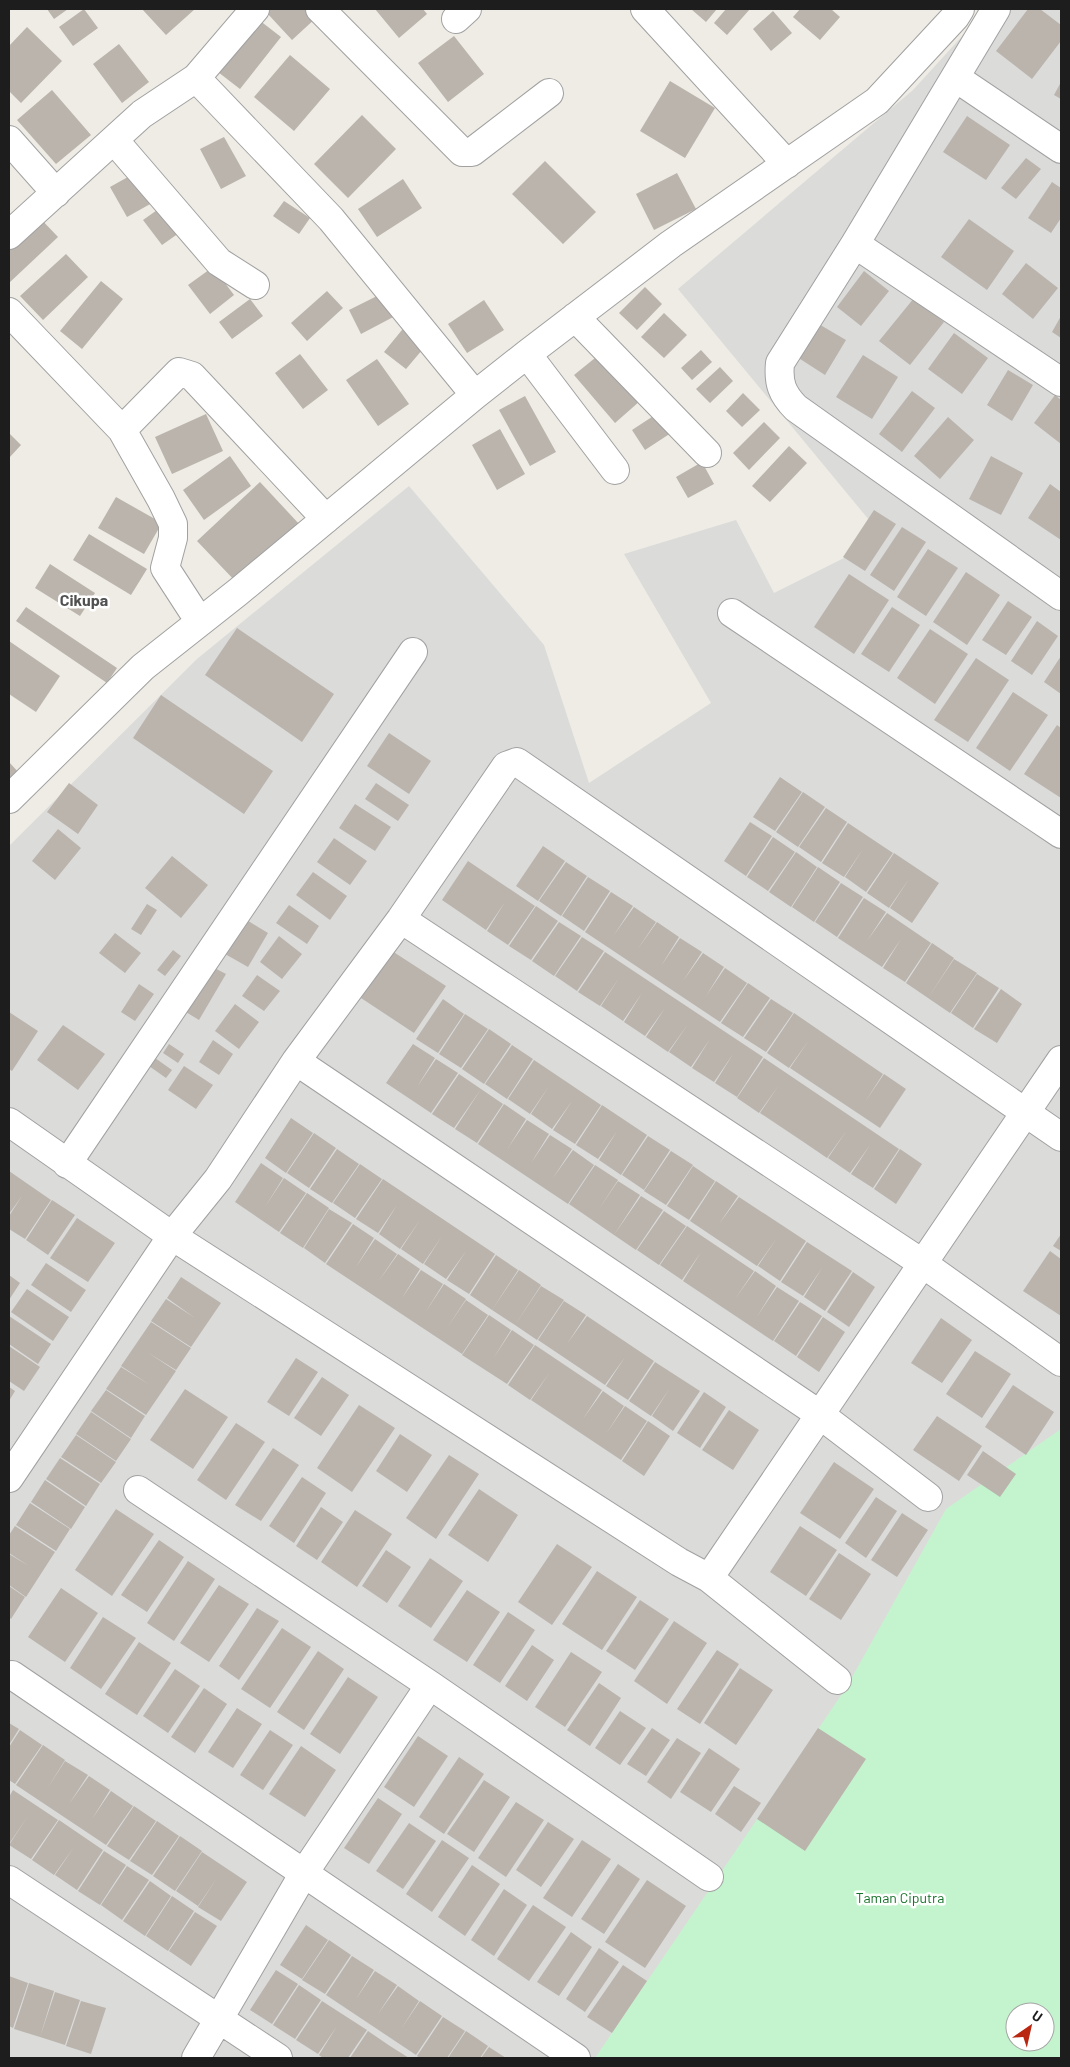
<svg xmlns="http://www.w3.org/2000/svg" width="1070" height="2067" font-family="Barlow,sans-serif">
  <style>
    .residential { fill: #dbdbda; fill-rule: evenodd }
    .park { fill: #c4f4ce; fill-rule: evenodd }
    .building { fill: #bab4ad }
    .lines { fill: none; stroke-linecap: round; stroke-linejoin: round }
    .minor-casing { stroke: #a1a1a1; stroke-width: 30 }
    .minor { stroke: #fff; stroke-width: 28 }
    .labels { text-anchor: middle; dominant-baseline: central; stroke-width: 5; stroke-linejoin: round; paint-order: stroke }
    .park-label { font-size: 14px; fill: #157229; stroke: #fff }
    .quarter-label { font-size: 16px; font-weight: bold; fill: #505050; stroke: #fff }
  </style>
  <rect width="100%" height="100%" fill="#eeece4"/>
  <path class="residential" d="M987 9H1061V2058H9V846L197 659 409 486 544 645 589 783 711 703 624 554 736 520 774 593 884 538 678 289 913 90ZM1015 2012H1045V2042H1015Z"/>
  <path class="park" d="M1061 1429V2058H595L846 1688 946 1509ZM1015 2012H1045V2042H1015Z"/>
  <path class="building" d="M47 9H68L54 19Z
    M84 9 98 28 73 46 59 27Z
    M142 9H195L166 35Z
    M271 9H309L317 17 292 40 267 13Z
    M375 9H423L427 14 399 38Z
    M691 9H717L706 22Z
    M726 9H750L727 35 714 23Z
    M800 9H831L840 17 820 40 793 17Z
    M1028 9H1040L1061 25V41L1032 79 996 51Z
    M773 11 792 33 771 51 753 29Z
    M259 20 281 37 240 89 218 72Z
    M27 27 62 61 21 103 9 91V46Z
    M454 36 484 74 448 102 418 63Z
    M119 44 149 82 122 103 93 64Z
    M290 55 330 89 294 131 254 97Z
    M670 81 715 108 685 158 640 131Z
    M1061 82V99L1054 95Z
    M52 90 91 135 56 164 17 120Z
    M362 115 396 149 348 198 314 164Z
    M967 116 1010 145 986 180 943 152Z
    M224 137 246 176 221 189 200 149Z
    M1026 158 1041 169 1016 199 1001 188Z
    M545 161 596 212 563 244 512 194Z
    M135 173 152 203 127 217 110 187Z
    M677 173 696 209 654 230 636 194Z
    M403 179 422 208 377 237 358 209Z
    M1052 182 1061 188V218L1051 233 1028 218Z
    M284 201 310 218 299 234 273 216Z
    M160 208 179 233 162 245 143 220Z
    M38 216 58 237 9 283V244Z
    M969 219 1014 251 987 290 941 257Z
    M66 254 88 277 43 320 20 296Z
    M1026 263 1058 288 1033 319 1002 294Z
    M213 267 234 295 210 314 188 285Z
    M864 271 889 291 861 326 837 307Z
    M101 281 123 299 82 349 60 331Z
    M645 287 662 304 637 330 619 313Z
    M327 291 343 308 307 341 291 323Z
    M385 292 397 315 361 334 349 310Z
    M914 298 944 322 910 365 879 341Z
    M250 299 263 316 232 339 219 322Z
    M484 300 504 330 467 353 448 324Z
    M664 313 687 335 664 358 641 337Z
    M1061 316V338L1052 332Z
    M817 323 846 340 825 375 797 357Z
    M406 325 428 343 406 369 384 352Z
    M954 333 988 358 962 394 928 369Z
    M701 350 712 362 692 380 681 368Z
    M300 354 328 390 303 409 275 373Z
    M600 354 640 401 615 423 574 375Z
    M863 355 898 377 872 419 836 397Z
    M377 359 409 404 378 426 346 380Z
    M720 367 733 381 710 403 696 389Z
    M1008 370 1033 385 1012 421 987 405Z
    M912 391 935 408 902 452 879 434Z
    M743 393 760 410 742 427 726 411Z
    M1055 395 1061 400V444L1034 423Z
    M525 396 556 452 530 466 499 410Z
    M661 411 674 431 645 450 632 430Z
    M206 414 223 451 172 474 155 437Z
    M948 417 974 440 940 479 914 456Z
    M764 422 780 438 749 470 733 453Z
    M500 429 525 474 497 490 472 445Z
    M9 433 21 445 9 458Z
    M789 446 807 463 770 502 752 486Z
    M230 456 251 486 204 520 183 490Z
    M991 456 1023 473 1001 515 969 499Z
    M702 462 714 484 688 498 676 477Z
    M260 482 300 525 238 584 197 541Z
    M1050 484 1061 492V540L1028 518Z
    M116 497 162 523 144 554 98 528Z
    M874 510 896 524 865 571 843 557Z
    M902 527 926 542 894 591 870 575Z
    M89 534 147 569 131 595 73 560Z
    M928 549 958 568 926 616 897 597Z
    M50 564 95 593 80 616 35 588Z
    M966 572 1000 595 967 645 933 622Z
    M849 574 889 600 854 654 814 627Z
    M1008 601 1032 617 1006 655 982 640Z
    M26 607 117 668 107 683 16 621Z
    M892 607 920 625 889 672 861 654Z
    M1037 621 1058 636 1032 675 1011 661Z
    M237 628 334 694 302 742 205 675Z
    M930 629 968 654 935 704 897 678Z
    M9 641 60 676 36 712 9 694Z
    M1061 656V694L1044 682Z
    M976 658 1009 680 968 742 934 720Z
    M1013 692 1048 715 1010 771 976 748Z
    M161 695 273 771 244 814 133 738Z
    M1057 725 1061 728V798L1024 774Z
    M389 733 431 761 409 794 367 766Z
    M9 762 20 774 9 786Z
    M780 777 802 792 775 831 753 817Z
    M69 783 98 805 78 834 47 812Z
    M376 783 409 805 398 821 365 799Z
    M803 792 825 807 798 847 776 832Z
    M355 804 391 827 375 851 339 828Z
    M826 808 847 822 821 862 799 847Z
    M750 822 772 836 746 876 724 861Z
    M848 823 893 853 866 892 845 877 863 849 844 877 822 863Z
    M58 829 81 848 55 880 32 861Z
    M773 837 795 852 768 891 747 877Z
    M334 838 367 861 350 885 317 862Z
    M543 846 565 861 538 901 516 886Z
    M796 852 817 867 791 907 769 892Z
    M894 853 939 883 912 923 890 908 909 879 889 908 867 893Z
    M172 856 208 885 181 918 145 888Z
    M468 861 535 906 508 945 487 931 505 902 486 930 442 900Z
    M566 862 587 876 561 916 539 901Z
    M818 867 840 882 814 922 792 907Z
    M313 872 347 896 330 920 296 895Z
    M588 877 610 891 584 931 562 916Z
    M841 883 863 897 837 937 815 922Z
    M611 892 633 906 614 935 634 907 656 922 637 950 657 922 679 937 661 966 680 938 702 952 683 981 703 953 724 967 706 996 725 968 747 983 720 1022 585 932Z
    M864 898 886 912 867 941 887 913 931 943 905 982 883 968 901 939 882 967 838 938Z
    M147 904 157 910 141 935 131 929Z
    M289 905 319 926 307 944 276 923Z
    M536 906 558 921 531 960 509 946Z
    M245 919 268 933 248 967 225 954Z
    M559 922 581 936 554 976 532 961Z
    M115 933 141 953 125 973 99 953Z
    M279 936 302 954 282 979 260 962Z
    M582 937 604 951 577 991 555 976Z
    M932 943 954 958 928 998 906 983Z
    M173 950 181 956 165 976 157 970Z
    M392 951 446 986 414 1033 361 998Z
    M605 952 763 1057 737 1097 715 1083 733 1054 714 1082 692 1068 710 1039 691 1067 669 1052 688 1024 668 1052 646 1037 665 1008 645 1036 624 1022 642 993 623 1021 601 1006 619 978 600 1006 578 992Z
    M954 959 977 973 950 1013 928 998Z
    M207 964 226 974 199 1020 181 1009Z
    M977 974 999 988 973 1028 951 1013Z
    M257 975 280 991 264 1011 242 996Z
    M748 983 770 998 743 1037 721 1023Z
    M139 984 154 994 135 1021 121 1012Z
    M1001 989 1022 1004 997 1043 974 1029Z
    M443 999 464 1014 438 1053 416 1039Z
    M771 999 793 1013 766 1052 744 1038Z
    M235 1004 259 1022 239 1049 215 1031Z
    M9 1012 38 1031 12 1071 9 1069Z
    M794 1013 861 1059 842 1087 861 1059 883 1074 865 1102 884 1074 906 1089 880 1128 790 1068 809 1040 789 1068 767 1053Z
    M465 1014 488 1029 461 1068 439 1054Z
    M63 1025 105 1054 78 1090 37 1060Z
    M489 1029 511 1044 484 1084 462 1069Z
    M213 1040 233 1054 219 1075 199 1062Z
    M169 1044 184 1054 178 1063 163 1053Z
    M413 1044 435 1058 417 1087 436 1059 458 1073 431 1113 386 1083Z
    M512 1045 533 1059 507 1099 485 1084Z
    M155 1058 172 1070 166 1078 149 1066Z
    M764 1058 899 1149 873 1188 851 1174 870 1145 850 1173 828 1158 847 1130 827 1158 805 1143 824 1115 805 1143 760 1113 779 1085 759 1113 737 1098Z
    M534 1060 601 1105 575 1144 553 1130 572 1101 552 1129 531 1114 549 1086 530 1114 508 1099Z
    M184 1066 213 1085 196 1109 168 1090Z
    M459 1074 481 1089 454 1128 432 1114Z
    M481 1089 503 1104 477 1143 455 1129Z
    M504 1104 526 1119 508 1148 527 1120 549 1134 531 1163 550 1135 572 1149 553 1178 573 1150 594 1165 568 1204 478 1144Z
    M602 1105 647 1135 621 1175 599 1160 617 1131 598 1159 576 1145Z
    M291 1118 313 1133 286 1173 265 1158Z
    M314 1133 336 1148 309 1188 287 1173Z
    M648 1136 670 1150 644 1190 622 1175Z
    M337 1149 359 1164 332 1203 310 1189Z
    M900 1149 922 1164 896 1204 874 1189Z
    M671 1151 693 1165 666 1205 644 1191Z
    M261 1163 283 1178 265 1207 284 1178 306 1193 279 1232 235 1202Z
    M360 1164 382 1179 355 1218 333 1203Z
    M595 1165 618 1180 599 1209 618 1181 640 1195 614 1235 569 1204Z
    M693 1166 715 1181 689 1220 667 1206Z
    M9 1171 51 1200 25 1239 9 1229V1216L22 1196 9 1214Z
    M383 1179 495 1254 469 1294 447 1280 466 1251 446 1279 424 1264 442 1236 423 1264 401 1249 420 1220 400 1249 379 1234 397 1205 378 1233 356 1219Z
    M716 1181 738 1196 719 1224 739 1197 806 1241 780 1281 758 1266 777 1238 757 1266 690 1221Z
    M307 1193 329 1208 303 1248 280 1233Z
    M641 1196 663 1210 636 1250 614 1235Z
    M52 1200 75 1215 48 1255 26 1240Z
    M329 1209 352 1223 325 1263 304 1248Z
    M664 1211 686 1226 659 1265 637 1250Z
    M77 1218 115 1243 88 1282 50 1258Z
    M353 1224 374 1238 356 1267 375 1239 397 1254 378 1282 398 1254 420 1269 402 1298 421 1270 443 1284 425 1313 444 1284 466 1299 447 1328 466 1300 488 1315 462 1354 326 1264Z
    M687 1226 754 1271 735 1299 755 1271 776 1286 758 1315 777 1287 799 1301 773 1341 683 1281 701 1252 682 1280 660 1265Z
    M1061 1234V1251L1053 1246Z
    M807 1242 852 1271 825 1311 804 1297 822 1268 803 1296 781 1282Z
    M1050 1251 1061 1259V1316L1023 1291Z
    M496 1255 518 1270 492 1310 470 1295Z
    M46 1263 86 1290 71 1312 31 1285Z
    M519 1270 541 1285 515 1325 492 1310Z
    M853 1272 875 1287 849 1327 827 1312Z
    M9 1275 20 1283 9 1300Z
    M181 1277 221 1303 191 1347 151 1321 166 1299 195 1318 167 1298Z
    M541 1286 564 1300 537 1340 515 1325Z
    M27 1289 69 1317 53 1341 11 1312Z
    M564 1301 586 1315 567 1344 587 1316 654 1361 628 1400 606 1386 625 1357 605 1385 538 1340Z
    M800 1302 822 1316 796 1356 774 1341Z
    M489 1315 511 1330 493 1359 512 1330 534 1345 507 1384 462 1355Z
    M9 1316 51 1344 38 1364 9 1344Z
    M823 1317 845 1332 819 1372 797 1357Z
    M941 1318 972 1340 942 1383 911 1363Z
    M151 1322 191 1348 176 1370 147 1352 176 1371 146 1415 106 1389 121 1367 150 1385 121 1366Z
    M535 1345 602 1390 583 1419 603 1391 624 1406 606 1434 625 1406 647 1421 621 1460 531 1400 550 1372 530 1400 508 1385Z
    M9 1346 40 1367 24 1391 9 1381Z
    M975 1351 1011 1374 982 1418 946 1394Z
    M296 1358 318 1372 289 1416 267 1402Z
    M655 1362 700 1391 673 1431 652 1416 670 1388 651 1416 629 1401Z
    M322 1377 349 1395 321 1436 294 1418Z
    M1013 1385 1054 1412 1026 1455 985 1427Z
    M9 1387 15 1391 9 1401Z
    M185 1389 228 1417 193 1469 150 1440Z
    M106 1390 145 1416 131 1438 91 1411Z
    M704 1392 726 1407 700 1448 677 1433Z
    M359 1405 395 1428 352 1492 317 1468Z
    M729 1410 759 1430 733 1470 702 1450Z
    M91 1412 131 1439 116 1461 76 1434Z
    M937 1416 982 1446 959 1481 913 1450Z
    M648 1421 670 1436 644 1476 622 1461Z
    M236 1423 265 1442 226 1500 197 1480Z
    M400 1434 432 1455 407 1492 376 1471Z
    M76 1435 116 1462 101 1483 61 1457Z
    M273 1448 299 1465 261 1521 235 1505Z
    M983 1451 1016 1474 1000 1497 967 1475Z
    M449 1455 479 1474 436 1539 406 1518Z
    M60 1458 100 1484 86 1506 46 1479Z
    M834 1462 874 1489 840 1539 800 1513Z
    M302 1477 326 1493 294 1543 269 1526Z
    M45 1480 85 1507 71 1529 31 1502Z
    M479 1489 518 1515 488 1562 448 1535Z
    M876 1497 897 1511 866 1558 845 1543Z
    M30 1503 70 1529 56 1551 16 1525Z
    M321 1507 343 1522 317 1560 296 1546Z
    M116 1509 154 1534 112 1596 75 1570Z
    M355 1510 392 1534 357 1587 321 1562Z
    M902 1513 928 1530 897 1577 871 1560Z
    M15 1526 55 1552 26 1597 9 1585V1554L29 1566 9 1553V1535Z
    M800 1526 837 1550 806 1596 770 1572Z
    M159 1540 184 1557 147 1612 121 1595Z
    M557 1544 592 1567 552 1625 518 1602Z
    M386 1550 411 1567 387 1603 362 1586Z
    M839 1553 871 1574 841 1620 809 1599Z
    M430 1558 463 1581 431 1628 398 1606Z
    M188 1561 215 1579 174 1641 147 1623Z
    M597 1571 637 1597 602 1650 562 1624Z
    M219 1585 249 1604 209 1662 180 1643Z
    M9 1586 25 1597 11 1619 9 1617Z
    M61 1588 98 1613 65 1662 28 1637Z
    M467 1590 500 1612 467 1662 433 1640Z
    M640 1600 669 1619 635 1670 606 1651Z
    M257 1608 279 1621 239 1680 219 1666Z
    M508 1612 535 1630 500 1683 473 1665Z
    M103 1617 136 1638 101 1689 70 1668Z
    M674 1621 707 1643 667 1704 634 1681Z
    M282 1628 311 1647 270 1708 241 1689Z
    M139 1642 171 1663 137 1715 105 1694Z
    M532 1645 554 1660 527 1701 505 1686Z
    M717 1650 739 1664 700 1724 677 1709Z
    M318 1651 344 1669 304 1730 277 1712Z
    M571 1652 602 1672 565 1727 535 1707Z
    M740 1668 773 1690 736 1745 704 1723Z
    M175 1669 200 1686 168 1733 143 1716Z
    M348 1677 378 1697 340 1754 310 1734Z
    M599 1683 621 1698 590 1746 567 1730Z
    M204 1688 227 1704 195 1753 171 1737Z
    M237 1708 262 1724 233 1768 208 1752Z
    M620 1711 646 1728 620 1765 595 1748Z
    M9 1723 19 1729 9 1745Z
    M652 1728 670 1740 646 1776 627 1764Z
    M818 1728 866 1759 805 1851 757 1819Z
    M20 1730 42 1745 15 1784 9 1780V1747Z
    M270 1730 293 1745 263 1790 240 1775Z
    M418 1736 448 1756 414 1807 384 1787Z
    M677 1738 701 1753 671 1799 647 1782Z
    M43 1745 65 1760 47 1789 65 1761 88 1775 69 1804 89 1776 110 1790 92 1819 111 1791 133 1806 106 1845 16 1785Z
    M301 1746 336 1770 305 1817 269 1794Z
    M709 1748 740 1769 711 1812 680 1792Z
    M459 1757 484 1774 444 1834 419 1817Z
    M484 1780 510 1797 474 1852 447 1834Z
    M734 1786 761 1803 741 1832 715 1814Z
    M13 1790 58 1820 31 1859 9 1845 28 1816 9 1844V1797Z
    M378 1798 402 1814 369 1864 344 1848Z
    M516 1802 544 1820 506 1877 478 1858Z
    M134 1806 156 1821 129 1860 107 1846Z
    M59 1820 103 1850 77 1890 55 1875 74 1847 54 1875 32 1860Z
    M157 1821 179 1836 152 1875 130 1861Z
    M548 1822 574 1839 541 1887 516 1870Z
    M409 1823 436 1841 403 1889 376 1871Z
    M180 1836 202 1851 175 1891 153 1876Z
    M442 1840 469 1858 432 1912 406 1894Z
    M582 1840 611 1859 572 1917 543 1898Z
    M104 1851 126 1865 100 1905 78 1891Z
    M202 1852 247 1882 221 1921 198 1907 217 1878 198 1906 176 1891Z
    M618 1864 640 1879 604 1934 581 1919Z
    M472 1865 500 1884 465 1936 438 1917Z
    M127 1866 149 1880 122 1920 101 1905Z
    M647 1880 686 1906 645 1968 605 1942Z
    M150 1881 171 1896 145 1936 123 1921Z
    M504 1889 527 1905 494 1956 471 1940Z
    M172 1896 194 1911 168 1951 146 1936Z
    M533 1905 566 1927 529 1981 497 1959Z
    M195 1912 217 1926 191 1966 169 1951Z
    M306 1925 328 1940 302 1979 280 1965Z
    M571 1932 592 1947 559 1996 537 1982Z
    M329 1940 351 1955 325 1994 302 1980Z
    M599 1948 619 1962 585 2012 566 1999Z
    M352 1956 374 1970 356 1999 375 1971 397 1985 378 2014 398 1986 419 2001 401 2029 420 2001 442 2016 416 2055 326 1995Z
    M623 1965 647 1981 612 2033 587 2017Z
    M276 1970 298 1984 272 2024 250 2010Z
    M9 1976 28 1983 13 2028 9 2026Z
    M29 1983 54 1991 40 2037 14 2029Z
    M299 1985 321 2000 295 2039 273 2025Z
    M55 1992 80 2000 65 2045 40 2037Z
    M81 2001 106 2008 91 2054 66 2046Z
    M322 2001 367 2030 348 2058H323L319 2055 337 2026 318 2054 296 2040Z
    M443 2017 465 2031 447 2058H420L417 2056Z
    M368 2031 390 2046 409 2058H350Z
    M466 2031 488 2046 480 2058H448Z
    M489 2047 506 2058H481Z"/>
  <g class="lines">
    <g class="minor-casing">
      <path id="minor" d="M320 9 462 152H472L549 93
        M645 9 787 164
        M996 9 855 244 780 363C778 383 782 394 796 408L1061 596
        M456 19 467 9
        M196 78 331 219 475 395
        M956 78 1061 149
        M9 140 56 193
        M114 140 219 262 255 285
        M9 235 142 114 196 78 255 9
        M855 244 1061 382
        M9 312 122 430 161 499 173 524V538L165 568 200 622
        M575 317 707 453
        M527 354 615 470
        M122 430 179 372 192 376 326 519
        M732 613 1061 834
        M9 799 143 667 238 592 475 395 527 354 671 244 877 101 955 17 960 9
        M401 919 922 1263 1061 1362
        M296 1061 819 1414 928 1497
        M9 1122 172 1236 679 1562 709 1578 837 1680
        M67 1164 413 652
        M9 1478 172 1236 218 1179 296 1061 401 919 506 766 517 762 1061 1137
        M138 1490 430 1685 709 1877
        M709 1578 1061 1060
        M12 1675 576 2058
        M9 1880 278 2058
        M196 2058 304 1873 430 1685"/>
    </g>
    <use href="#minor" class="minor"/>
  </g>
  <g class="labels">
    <g class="park-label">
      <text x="900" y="1897">Taman Ciputra</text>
    </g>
    <g class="quarter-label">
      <text x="84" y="599">Cikupa</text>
    </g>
  </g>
  <rect width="1070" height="2067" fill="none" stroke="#1d1d1d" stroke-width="20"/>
  <g transform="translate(1030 2027) rotate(34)"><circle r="24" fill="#ffffff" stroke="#a5a5a5"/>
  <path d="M0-4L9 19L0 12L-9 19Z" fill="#ba2711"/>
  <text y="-8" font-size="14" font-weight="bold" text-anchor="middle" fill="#1d1d1d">U</text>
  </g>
</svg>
